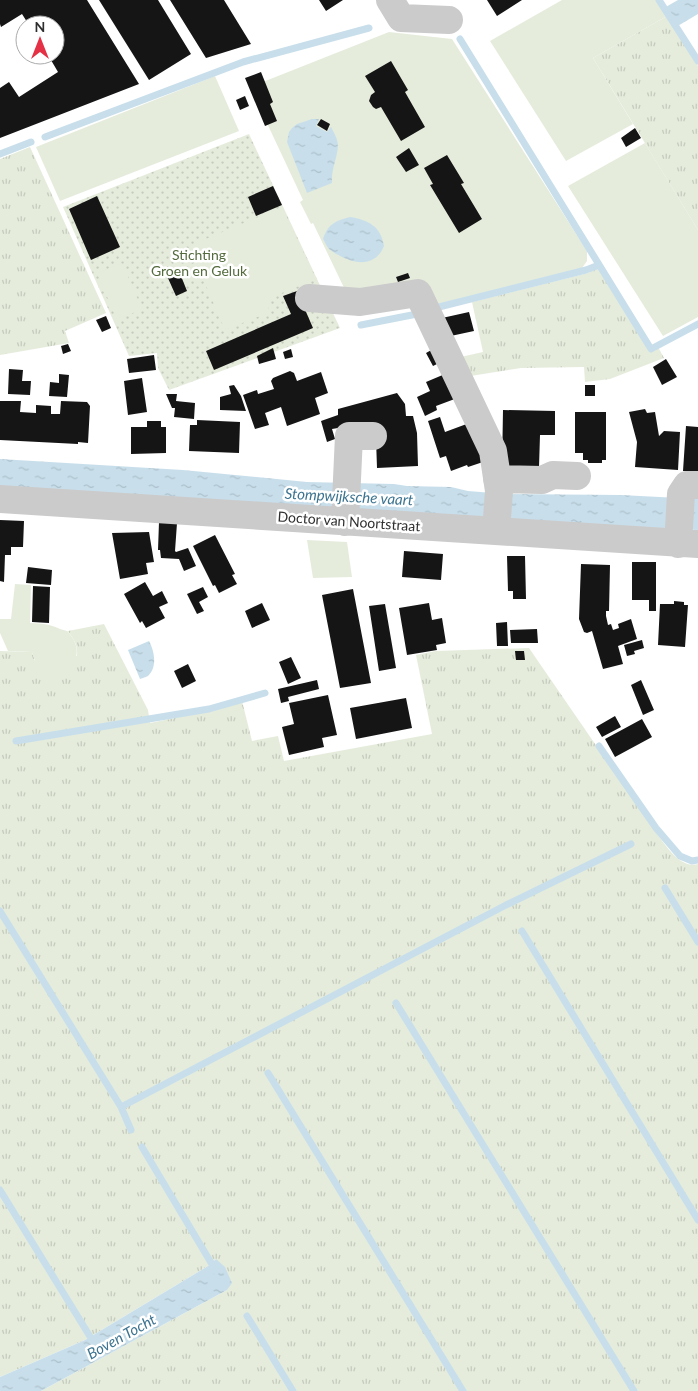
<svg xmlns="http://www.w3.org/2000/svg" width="698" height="1391" font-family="Lato,sans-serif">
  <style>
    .grass { fill: url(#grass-tufts) }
    .park { fill: url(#park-dots) }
    .garden { fill: #e5ecdc }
    .water { fill: url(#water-ripples) }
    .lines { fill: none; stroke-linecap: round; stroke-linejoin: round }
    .stream { stroke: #c8dfeb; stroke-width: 7 }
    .building { fill: #151515 }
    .minor { stroke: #cbcbcb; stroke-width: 28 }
    .labels { text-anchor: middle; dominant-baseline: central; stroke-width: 5; stroke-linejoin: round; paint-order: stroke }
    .park-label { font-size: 14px; fill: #536a3c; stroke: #fff }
    .street-label { font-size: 14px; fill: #2e2e2e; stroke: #fff }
    .water-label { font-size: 15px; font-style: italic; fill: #3c7390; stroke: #fff }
  </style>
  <defs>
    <pattern id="grass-tufts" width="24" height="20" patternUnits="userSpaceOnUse" patternTransform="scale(1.25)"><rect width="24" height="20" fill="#e5ecdc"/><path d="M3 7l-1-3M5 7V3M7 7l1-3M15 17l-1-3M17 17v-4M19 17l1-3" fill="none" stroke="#c5cbbd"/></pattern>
    <pattern id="park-dots" width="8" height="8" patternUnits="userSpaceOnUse" patternTransform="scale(1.25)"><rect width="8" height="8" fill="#e5ecdc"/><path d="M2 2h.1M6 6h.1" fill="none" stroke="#c5cbbd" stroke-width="1.8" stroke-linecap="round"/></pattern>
    <pattern id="water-ripples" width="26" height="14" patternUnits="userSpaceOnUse" patternTransform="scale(1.25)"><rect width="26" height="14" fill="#c8dfeb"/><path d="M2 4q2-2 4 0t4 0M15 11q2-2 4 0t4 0" fill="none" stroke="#acc0ca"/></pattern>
  </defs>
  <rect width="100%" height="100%" fill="#fff"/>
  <path class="grass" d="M667 16 698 66V230L593 58Z
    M30 147 106 313 65 331 69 343 0 355V159Z
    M600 267 649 351 658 347 664 358 610 379 585 382 584 367 521 368 464 377 456 358 483 352 472 302 588 273Z
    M104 624 148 710 150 723 209 711 242 701 252 741 278 736 284 761 432 734 416 655 436 651 529 648 655 831C665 844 679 869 698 864V1391H41L227 1290 216 1259 208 1266 85 1340 0 1377V651L32 652 35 661 77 656C78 645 74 640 68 631Z"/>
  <path class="park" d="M249 134 340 328 169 390 158 368 157 353 129 356 63 207Z"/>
  <path class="garden" d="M562 0H657L667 16 593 58 633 124 566 161 490 41Z
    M389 32 452 39 587 251V261L582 268 433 306 347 294 313 223 311 224 300 202 303 200 250 87Z
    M215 76 239 131 60 201 36 147Z
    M645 143 698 230V317L663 336 568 186Z
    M282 207 316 279 272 297 267 313 225 330 189 246Z
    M122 263 142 309 117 320 97 273Z
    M307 540 347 542 352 577 313 578Z
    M15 584 31 585 30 623C43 624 47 623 60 629 62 630 65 630 67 631 68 631 71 636 72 637 88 661 60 685 41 669 36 665 34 658 32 652L8 651 0 633V619H11Z"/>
  <path class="water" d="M678 0H698V14L676 27 664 8Z
    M312 119H319L316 126 327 132 331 127C334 133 338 139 338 146 337 159 331 170 332 183L307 193 287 142 289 132 292 128 297 124Z
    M350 217C368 220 381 226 384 246 376 266 357 265 340 256 337 254 332 252 329 249 327 247 325 242 323 239 328 224 335 221 350 217Z
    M0 459 183 470 307 482 394 484 407 486 451 487 468 491 505 494 621 495 698 499V530L512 521 0 486Z
    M149 641C154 650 158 667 148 676 146 677 143 678 140 679L128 650Z
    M216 1259 225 1267 232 1283 227 1290 41 1391H0V1377L85 1340 208 1266Z"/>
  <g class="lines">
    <path class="stream" d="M659 0 698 61
      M460 39 651 349 698 324
      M45 137 243 62 369 28
      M0 154 31 142
      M435 308 586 270 599 265
      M361 325 417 314
      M16 741 209 709 265 693
      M599 746 656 828 680 856 692 861 698 860
      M665 888 698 942
      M0 911 121 1107 506 905 631 844
      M522 931 698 1220
      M396 1003 634 1391
      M268 1073 463 1391
      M121 1107 131 1130
      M142 1147 216 1271
      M0 1190 94 1343
      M247 1316 293 1391"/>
  </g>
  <path class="building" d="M0 0H87L139 84 0 138V88L9 82 19 97 58 72 48 55H55V25H29L22 14 1 27 0 24Z
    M99 0H158L191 54 149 80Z
    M170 0H224L251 44 206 58Z
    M319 0H343L326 11Z
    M487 0H522L497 16Z
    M391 61 408 90 405 92 425 127 401 141 381 107 376 109 373 107 369 101 371 95 375 92 365 76Z
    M261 72 273 102 270 104 277 121 265 126 245 78Z
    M245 96 249 106 240 110 236 100Z
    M321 119 330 124 327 131 317 125Z
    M635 128 641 138 626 147 621 138Z
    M409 148 419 165 406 172 396 157Z
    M447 155 464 183 461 184 482 219 459 233 430 185 433 184 424 168Z
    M273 186 282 205 256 216 248 197Z
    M97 196 120 247 91 260 69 209Z
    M179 271 187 291 176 296 167 276Z
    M408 273 410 278 398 282 396 277Z
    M297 291 313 328 214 370 206 351 291 314 283 296Z
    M469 312 474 331 446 337 442 318Z
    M106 316 111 328 102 332 96 320Z
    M68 344 71 351 63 354 61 346Z
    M273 348 276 359 259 364 257 356Z
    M435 348 441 362 433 366 426 353Z
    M291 349 293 357 285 359 283 352Z
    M154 355 156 370 129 373 127 359Z
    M666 359 677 377 662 385 653 367Z
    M9 369 23 370 22 381H31L30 395 8 394Z
    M290 371 294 373 297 381 321 372 328 393 315 398 320 414 287 426 281 407 265 413 269 425 255 429 243 395 257 390 258 394 274 389 271 381 273 378Z
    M59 374 69 375 67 397 49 396 50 382 59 383Z
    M445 374 460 397 436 406 437 410 425 416 417 397 430 391 426 382Z
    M142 378 147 412 128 415 124 381Z
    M234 385 241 396 246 411 220 410V397L231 394 229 386Z
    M585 385H595V396H585Z
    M397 393 405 404 406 416H413L417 433 418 466 377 468 376 439 338 428 332 429 335 439 327 442 321 421 338 415V409Z
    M166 394H177L176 401 195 403 194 419 174 417 175 408H172Z
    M0 401H21L20 412 36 413V405L51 406V414H60L61 401 87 402 90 406 88 443 78 442V444L0 440Z
    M645 409 647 413 655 412 659 436 664 431 680 432 678 470 635 467 637 442 629 412Z
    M503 410 555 411V435H540L539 467H502Z
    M575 412H606V460H602V463H588V460H583V453H575Z
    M440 417 445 432 472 422 486 461 468 467 467 465 451 471 446 456 440 458 428 421Z
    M197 420 240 422 239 453 189 451 190 425H197Z
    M147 421H161V427H166V453L131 454V427H147Z
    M686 426 698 427V472L683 471Z
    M0 520 24 521 23 547H11V555H5L4 582 0 581Z
    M159 522 177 523 175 551 176 552 188 548 196 566 184 571 179 559 161 558 160 550H158Z
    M149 532 154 562 146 563 148 574 120 579 112 533Z
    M215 535 235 574 232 575 237 584 219 593 215 585 213 586 193 546Z
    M404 551 443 554 441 580 402 577Z
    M507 556H525L526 599H513V591H508Z
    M632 562H656V611H649V600H632Z
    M581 564 610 565 609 611H606V616L608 625 611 624 613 630 619 628 618 624 631 619 637 639 618 646 623 664 603 669 592 631 587 633 584 632 579 619Z
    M28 567 52 570 51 585 26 583Z
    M145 582 153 596 162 591 168 603 159 607 165 618 146 628 142 621 140 623 124 594Z
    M33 586 50 587 49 623 32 622Z
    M203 587 208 597 199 602 204 611 197 614 187 594Z
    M353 589 371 683 340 688 322 595Z
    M674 601 684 602V605H688L685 647 658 645 660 604H674Z
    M262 603 270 620 252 628 245 611Z
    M429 603 432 620 442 618 446 643 436 645 437 650 407 655 399 608Z
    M385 604 396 668 379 671 369 606Z
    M507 622 508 646H497L496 623Z
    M537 629 538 643H511L510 630Z
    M642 640 644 648 634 651 635 654 627 656 624 645Z
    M515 651H524L525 660H516Z
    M291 657 301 678 288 684 279 662Z
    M188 664 196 681 182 688 174 671Z
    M317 680 319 689 288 697 289 701 281 703 278 689Z
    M641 680 654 710 643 715 631 685Z
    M328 695 337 735 322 738 324 747 289 755 282 727 294 724 289 703Z
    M406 698 412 728 356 739 350 708Z
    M615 716 621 727 602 737 596 727Z
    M642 719 652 737 615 757 605 739Z"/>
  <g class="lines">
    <path class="minor" d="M390 0 401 18 449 20
      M309 298 360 302 418 293 493 451 499 491 496 531
      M497 479 542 480 553 475 577 476
      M0 499 698 544
      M345 522 349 436H373
      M678 544 681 494 687 485H698"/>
  </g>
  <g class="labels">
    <g class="park-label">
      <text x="199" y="254">Stichting<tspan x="199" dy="16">Groen en Geluk</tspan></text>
    </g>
    <g class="street-label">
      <text transform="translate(349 521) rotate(4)">Doctor van Noortstraat</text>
    </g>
    <g class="water-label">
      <text transform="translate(349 496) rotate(3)">Stompwijksche vaart</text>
      <text transform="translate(121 1336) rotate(-29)">Boven Tocht</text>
    </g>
  </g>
  <g transform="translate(40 40)"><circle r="24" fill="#ffffff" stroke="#ababab"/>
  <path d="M0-4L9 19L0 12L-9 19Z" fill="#e43146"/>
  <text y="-8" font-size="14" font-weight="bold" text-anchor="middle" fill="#2e2e2e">N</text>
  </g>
</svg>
